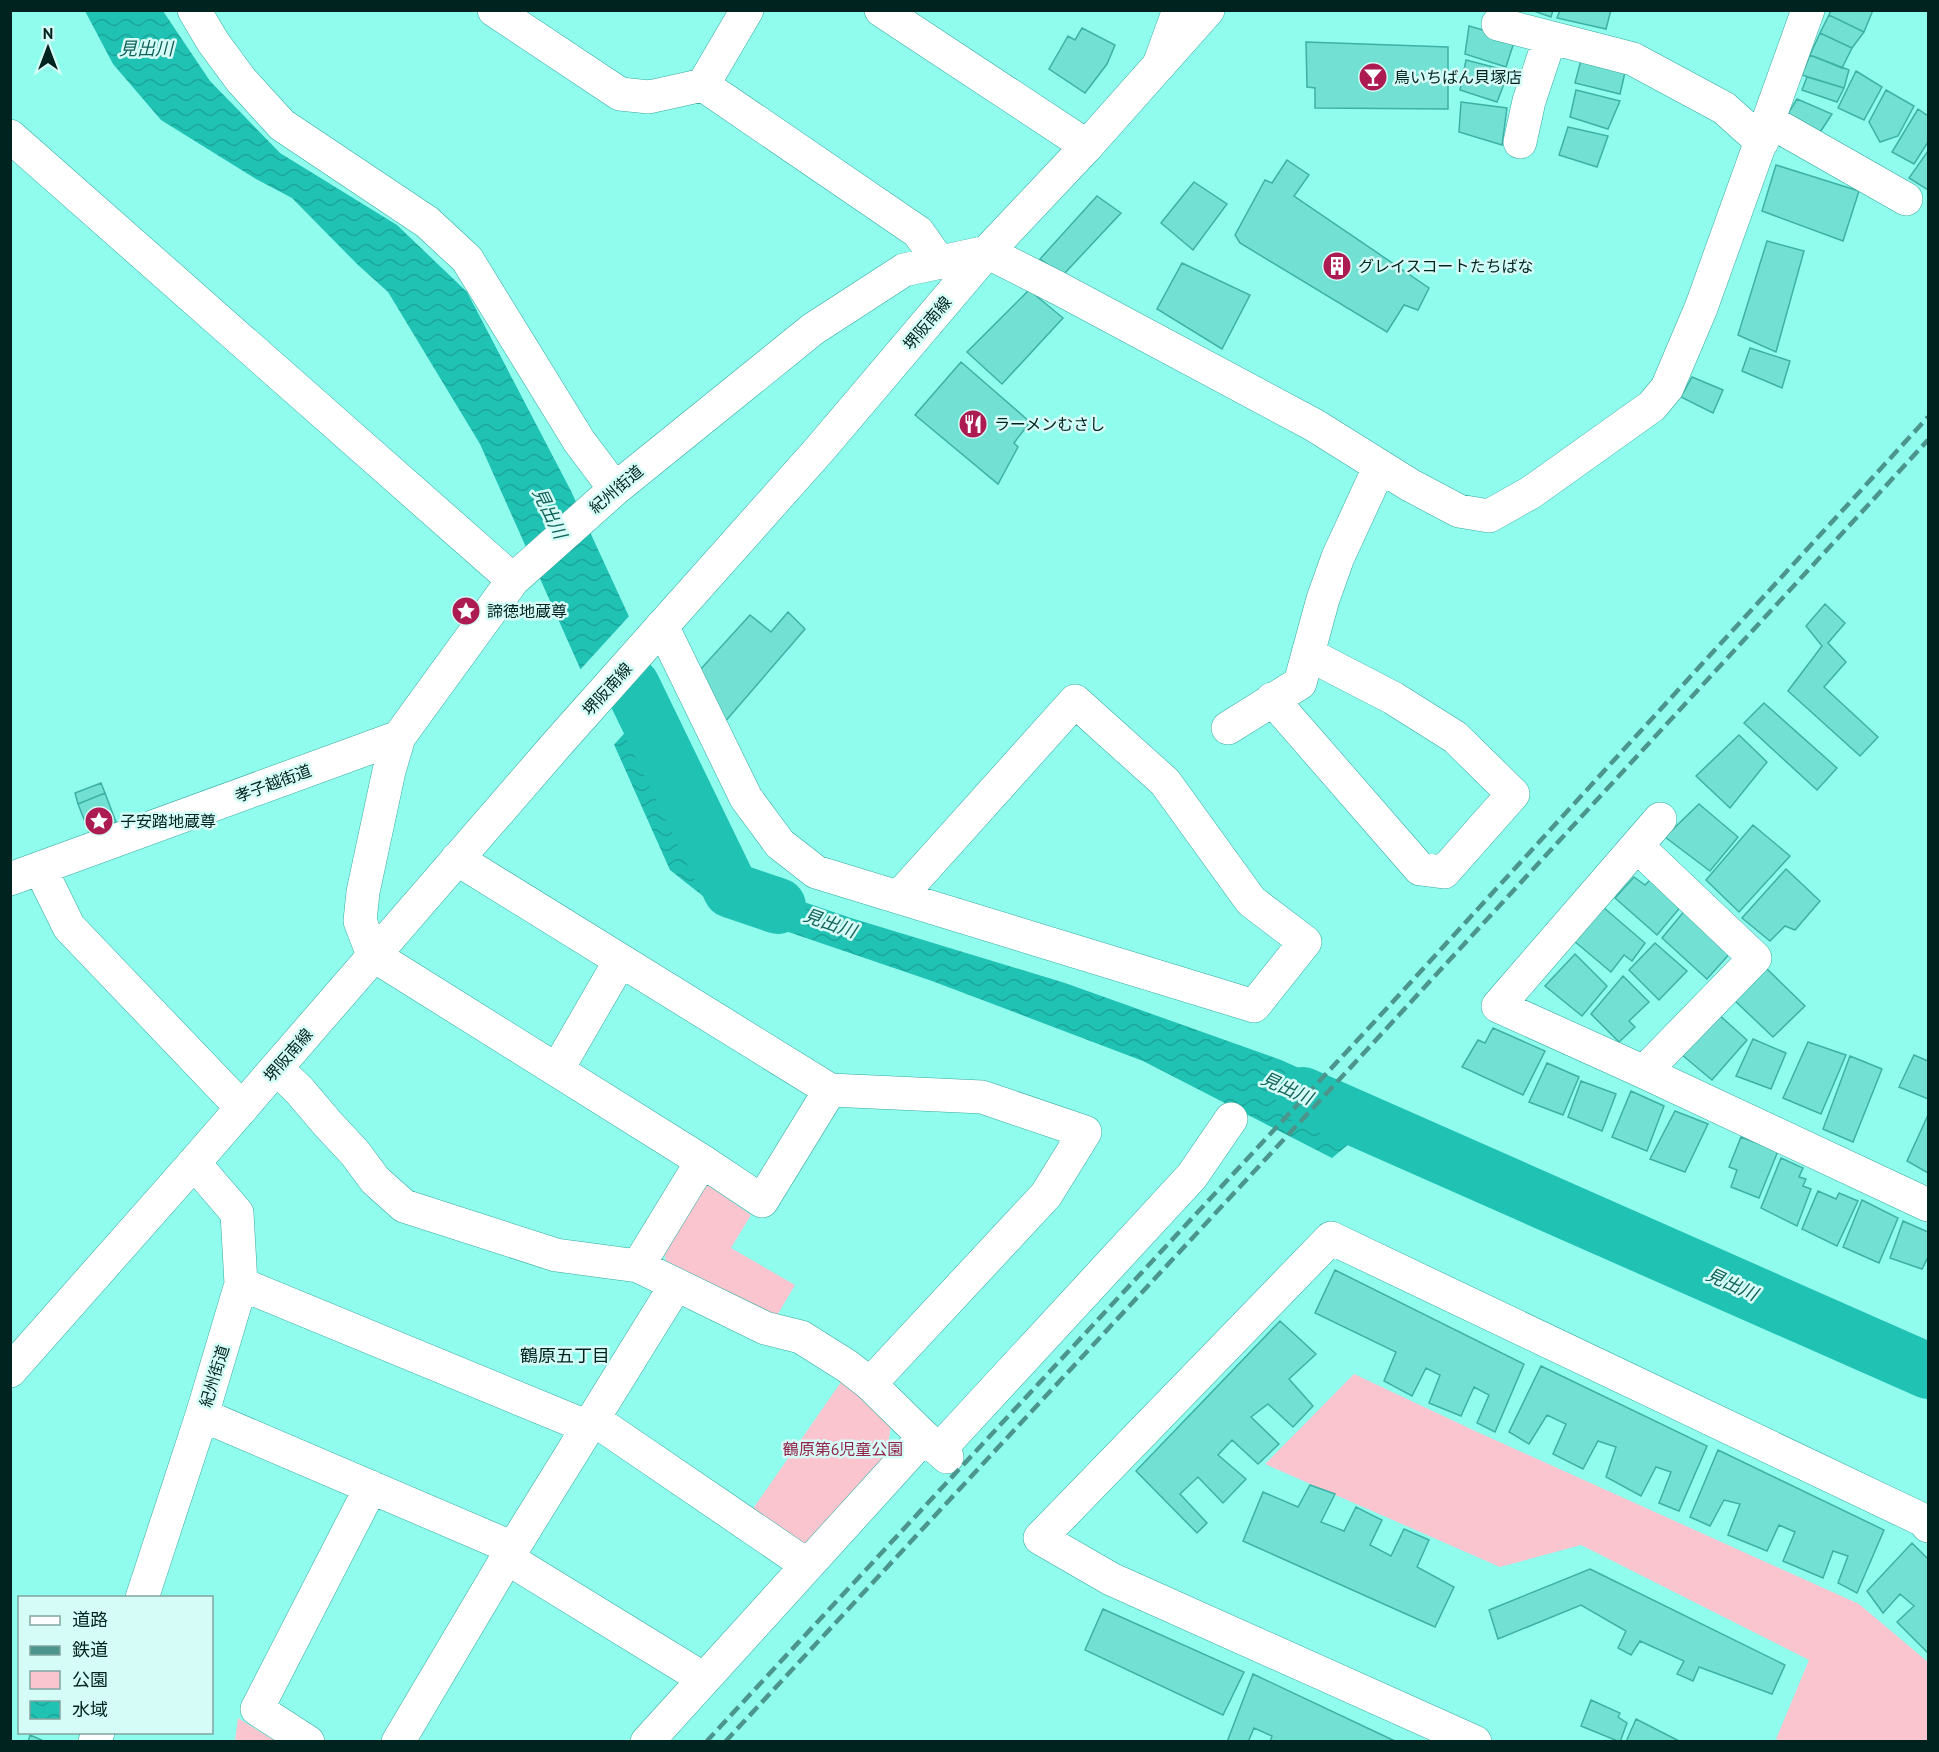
<svg xmlns="http://www.w3.org/2000/svg" width="1939" height="1752" font-family="'PT Sans','Noto Sans JP',sans-serif">
  <style>
    .green { fill: #fac5cf }
    .water { fill: url(#water-waves) }
    .pier { fill: #8ffcee }
    .lines { fill: none; stroke-linecap: round; stroke-linejoin: round }
    .river { stroke: #20c2b4; stroke-width: 56 }
    .building { fill: #72e0d3; stroke: #3eb1a5; stroke-width: 1.5 }
    .minor-casing { stroke: #36aa9f; stroke-width: 34 }
    .major-casing { stroke: #36aa9f; stroke-width: 34 }
    .minor { stroke: #fff; stroke-width: 33 }
    .major { stroke: #fff; stroke-width: 33 }
    .rail { stroke: #4b958c; stroke-width: 4.5; stroke-dasharray: 12 6; stroke-linecap: butt }
    .labels { text-anchor: middle; dominant-baseline: central; stroke-width: 5; stroke-linejoin: round; paint-order: stroke }
    .poi-label { font-size: 16px; fill: #00231f; stroke: #d5fcf6; text-anchor: start }
    .street-label { font-size: 16px; fill: #00231f; stroke: #d5fcf6 }
    .park-label { font-size: 16px; fill: #932449; stroke: #d5fcf6 }
    .water-label { font-size: 18px; font-style: italic; fill: #10625a; stroke: #d5fcf6 }
    .neighbourhood-label { font-size: 18px; fill: #00231f; stroke: #d5fcf6 }
  </style>
  <defs>
    <pattern id="water-waves" width="16" height="10" patternUnits="userSpaceOnUse" patternTransform="scale(1.5)"><rect width="16" height="10" fill="#20c2b4"/><path d="M0 5q4-4 8 0t8 0" fill="none" stroke="#1ba69a"/></pattern>
  </defs>
  <rect width="100%" height="100%" fill="#8ffcee"/>
  <path class="green" d="M708 1185 751 1215 731 1248 795 1285 775 1319 666 1261 663 1248 693 1191Z
    M1354 1374 1473 1430 1859 1604 1928 1662V1741H1781L1776 1739 1809 1660 1581 1545 1500 1567 1265 1464Z
    M841 1382 892 1417 886 1462 807 1551 750 1513Z
    M238 1718 275 1741H235Z"/>
  <path class="water" d="M85 11H163L210 81 280 153 397 225 467 292 571 491 674 714 661 773 693 844 739 880 851 918 1065 983 1281 1060 1391 1109 1332 1158 1143 1061 932 981 718 908 670 870 480 444 388 292 357 264 292 198 256 179 161 120 113 64Z"/>
  <path class="pier" d="M631 614 665 688 612 747 579 671Z"/>
  <g class="lines">
    <path class="river" d="M632 686 731 890 778 906
      M1303 1095 1928 1371"/>
  </g>
  <path class="building" d="M1531 10H1553L1551 17Z
    M1560 10H1611L1606 29 1557 18Z
    M1831 10H1873L1864 32 1829 15Z
    M1829 15 1864 32 1852 48 1820 33Z
    M1469 26 1515 39 1506 67 1465 54Z
    M1082 28 1115 45 1107 64 1085 93 1049 69 1068 36 1075 40Z
    M1820 33 1852 48 1842 68 1810 55Z
    M1306 42 1448 47V109L1315 108V88L1307 87Z
    M1810 55 1849 70 1844 88 1802 75Z
    M1466 60 1509 71 1497 102 1460 90Z
    M1581 60 1626 68 1620 94 1575 83Z
    M1856 71 1882 87 1864 120 1838 108Z
    M1807 77 1844 88 1837 102 1802 90Z
    M1576 90 1620 101 1608 129 1570 117Z
    M1886 90 1914 106 1898 136 1880 142 1869 122Z
    M1797 99 1832 114 1817 137 1784 120Z
    M1461 102 1507 108 1502 145 1459 132Z
    M1918 109 1928 116V142L1914 164 1892 152Z
    M1568 127 1608 136 1597 167 1559 155Z
    M1928 151V190L1909 178Z
    M1287 160 1309 175 1294 196 1429 288 1418 310 1404 305 1387 332 1240 243 1235 235 1265 180 1272 183Z
    M1776 165 1859 191 1843 241 1762 211Z
    M1194 182 1227 204 1193 250 1161 223Z
    M1097 196 1121 213 1063 275 1040 259Z
    M1767 241 1804 251 1776 352 1738 335Z
    M1182 263 1250 295 1222 349 1157 309Z
    M1029 290 1063 318 1002 384 967 352Z
    M1750 348 1790 361 1782 388 1742 371Z
    M961 362 1030 422 1014 443 1018 447 998 484 915 415Z
    M1692 377 1723 390 1713 413 1681 397Z
    M1825 604 1845 623 1828 643 1846 662 1824 687 1878 737 1860 756 1788 691 1822 646 1806 626Z
    M788 612 805 629 724 723 698 672 750 615 771 632Z
    M1764 703 1837 768 1817 790 1744 723Z
    M1739 735 1767 762 1730 808 1696 776Z
    M101 783 105 793 78 804 75 793Z
    M105 793 116 822 89 832 78 804Z
    M1699 804 1738 837 1710 871 1665 837Z
    M1753 825 1790 856 1739 912 1706 880Z
    M1786 869 1820 901 1795 930 1785 926 1770 941 1742 918Z
    M1634 877 1645 885 1652 878 1683 904 1657 935 1615 898Z
    M1603 907 1645 943 1632 961 1624 955 1611 972 1574 941Z
    M1686 909 1732 951 1707 979 1662 938Z
    M1655 943 1687 971 1659 1000 1629 970Z
    M1575 954 1607 986 1582 1016 1545 986Z
    M1765 967 1805 1006 1773 1037 1732 998Z
    M1623 976 1649 1002 1629 1021 1635 1027 1619 1042 1591 1014Z
    M1718 1014 1747 1040 1712 1080 1681 1054Z
    M1493 1028 1545 1051 1523 1095 1462 1067 1478 1040 1485 1043Z
    M1753 1039 1786 1053 1771 1089 1736 1076Z
    M1808 1042 1846 1055 1821 1114 1783 1098Z
    M1914 1055 1928 1061V1099L1899 1087Z
    M1850 1056 1882 1069 1853 1142 1823 1129Z
    M1547 1063 1579 1077 1563 1115 1529 1102Z
    M1581 1081 1616 1094 1602 1131 1568 1117Z
    M1631 1091 1664 1106 1647 1151 1612 1137Z
    M1675 1111 1708 1124 1685 1172 1650 1159Z
    M1928 1115V1173L1907 1161Z
    M1741 1137 1778 1151 1759 1198 1731 1187 1737 1170 1729 1167Z
    M1781 1158 1803 1168 1799 1177 1806 1179 1803 1186 1811 1189 1797 1226 1761 1208Z
    M1818 1191 1836 1199 1839 1193 1858 1201 1837 1246 1802 1229Z
    M1862 1200 1898 1218 1879 1263 1843 1247Z
    M1903 1221 1928 1232V1257L1922 1269 1890 1258Z
    M1335 1270 1524 1364 1495 1432 1477 1423 1489 1395 1474 1387 1461 1416 1429 1403 1440 1375 1426 1368 1412 1396 1384 1381 1396 1352 1315 1313Z
    M1280 1321 1316 1354 1289 1379 1313 1406 1293 1427 1268 1404 1251 1417 1279 1444 1258 1464 1232 1440 1218 1455 1246 1479 1223 1503 1198 1477 1180 1494 1207 1523 1197 1533 1136 1471Z
    M1541 1366 1707 1446 1679 1511 1659 1503 1671 1472 1656 1467 1641 1496 1606 1477 1616 1447 1598 1441 1583 1469 1553 1454 1566 1424 1547 1415 1529 1444 1509 1432Z
    M1718 1450 1884 1530 1857 1593 1838 1583 1848 1556 1833 1551 1823 1578 1783 1561 1795 1532 1779 1525 1767 1551 1728 1535 1740 1504 1724 1500 1710 1526 1690 1517Z
    M1310 1485 1335 1494 1321 1522 1344 1531 1356 1507 1382 1520 1370 1545 1391 1556 1404 1529 1429 1540 1417 1567 1454 1587 1435 1627 1243 1541 1263 1492 1298 1507Z
    M1912 1543 1928 1559V1653L1897 1622 1914 1606 1900 1594 1883 1613 1867 1591Z
    M1590 1569 1785 1665 1772 1694 1699 1667 1693 1681 1677 1674 1684 1661 1640 1641 1631 1655 1618 1648 1626 1631 1581 1605 1498 1639 1489 1610Z
    M1103 1609 1244 1672 1223 1715 1085 1650Z
    M1253 1674 1397 1742H1270L1272 1736 1254 1728 1248 1742H1227Z
    M1591 1700 1620 1713 1618 1717 1627 1723 1620 1742 1581 1726Z
    M1636 1719 1681 1742H1626Z
    M30 1735 46 1742H28Z"/>
  <g class="lines">
    <g class="minor-casing">
      <path id="minor" d="M194 10 213 42 241 80 282 125 427 222 467 259 579 441 615 489
        M494 10 620 94 649 97 703 85 747 10
        M881 10 1087 146
        M1498 24 1633 59 1724 108 1762 142
        M1159 65 1179 10
        M703 85 918 232 940 263
        M1769 121 1906 199
        M10 136 513 580
        M1520 142 1529 101 1550 38
        M662 626 746 798 780 844 816 872 1254 1006 1305 942 1251 901 1165 782 1075 701 899 897
        M1272 699 1420 869 1444 872 1513 794 1455 737 1393 698 1308 654
        M1228 728 1300 683 1323 599 1338 557 1380 466
        M1660 819 1498 1006 1644 1072 1928 1205
        M1637 846 1755 958 1644 1072
        M457 859 830 1090
        M40 868 69 927 242 1108
        M10 879 399 737
        M277 1069 299 1090 327 1123 355 1153 375 1180 404 1206 556 1255 638 1266 765 1328 801 1337 847 1366 870 1384 924 1437 947 1457
        M557 1070 620 961
        M638 1266 702 1161
        M241 1284 588 1427
        M870 1384 1046 1195 1085 1132 982 1097 830 1090 762 1201 702 1161 373 955 360 921 363 892 389 771 399 737 513 580 615 489 813 329 904 270 987 252 1058 288 1314 425 1410 485 1459 511 1489 516 1530 493 1652 406 1667 388 1701 308 1808 10
        M202 1415 513 1548
        M593 1419 807 1565
        M939 1450 1192 1176 1231 1119
        M507 1558 704 1679
        M142 1598 202 1415 241 1284 237 1213 194 1163
        M95 1742 98 1732
        M308 1742 257 1709 371 1487
        M398 1742 507 1558 676 1285
        M647 1742 924 1437
        M1475 1742 1111 1579 1040 1538 1331 1238 1923 1520 1928 1526"/>
    </g>
    <g class="major-casing">
      <path id="major" d="M10 1371 194 1163 558 743 820 449 987 252 1087 146 1208 10"/>
    </g>
    <use href="#minor" class="minor"/>
    <use href="#major" class="major"/>
    <path class="rail" d="M706 1742 1389 1006 1928 417
      M725 1742 1363 1054 1928 440"/>
  </g>
  <defs>
    <g id="bar-disc" transform="scale(1.5)"><circle r="9.5" fill="#ac1b52" stroke="#d5fcf6"/><path d="M-6-5H6L.8 .8V4.5H3.5V6h-7V4.5H-.8V.8Z" fill="#fff"/></g>
    <g id="building-disc" transform="scale(1.5)"><circle r="9.5" fill="#ac1b52" stroke="#d5fcf6"/><path d="M-4-6H4V6H1V3H-1V6H-4ZM-2.5-4.3h1.7v1.8h-1.7ZM.8-4.3h1.7v1.8H.8ZM-2.5-1h1.7V.8h-1.7ZM.8-1h1.7V.8H.8Z" fill="#fff"/></g>
    <g id="restaurant-disc" transform="scale(1.5)"><circle r="9.5" fill="#ac1b52" stroke="#d5fcf6"/><path d="M-5-6h1v4h1v-4h1v4h1v-4h1v5L-1.5 .5V6h-2V.5L-5-1ZM5-6V6H3V1.5H1.5Q1.5-4 5-6Z" fill="#fff"/></g>
    <g id="sight-disc" transform="scale(1.5)"><circle r="9.5" fill="#ac1b52" stroke="#d5fcf6"/><path d="M0-6L1.8-2.2L6-1.7L2.9 1.2L3.7 5.4L0 3.3L-3.7 5.4L-2.9 1.2L-6-1.7L-1.8-2.2Z" fill="#fff"/></g>
  </defs>
  <g fill-rule="evenodd">
    <use href="#bar-disc" x="1373" y="77"/>
    <use href="#building-disc" x="1337" y="266"/>
    <use href="#restaurant-disc" x="973" y="424"/>
    <use href="#sight-disc" x="466" y="611"/>
    <use href="#sight-disc" x="99" y="821"/>
  </g>
  <g class="labels">
    <g class="poi-label">
      <text x="1394" y="77">鳥いちばん貝塚店</text>
      <text x="1358" y="266">グレイスコートたちばな</text>
      <text x="994" y="424">ラーメンむさし</text>
      <text x="487" y="611">諦徳地蔵尊</text>
      <text x="120" y="821">子安踏地蔵尊</text>
    </g>
    <g class="street-label">
      <text transform="translate(927 323) rotate(-50)">堺阪南線</text>
      <text transform="translate(616 489) rotate(-40)">紀州街道</text>
      <text transform="translate(607 689) rotate(-48)">堺阪南線</text>
      <text transform="translate(273 783) rotate(-20)">孝子越街道</text>
      <text transform="translate(288 1055) rotate(-49)">堺阪南線</text>
      <text transform="translate(214 1376) rotate(-73)">紀州街道</text>
    </g>
    <g class="park-label">
      <text x="843" y="1449">鶴原第6児童公園</text>
    </g>
    <g class="water-label">
      <text x="146" y="48">見出川</text>
      <text transform="translate(550 513) rotate(64)">見出川</text>
      <text transform="translate(830 923) rotate(19)">見出川</text>
      <text transform="translate(1287 1088) rotate(24)">見出川</text>
      <text transform="translate(1732 1284) rotate(24)">見出川</text>
    </g>
    <g class="neighbourhood-label">
      <text x="565" y="1355">鶴原五丁目</text>
    </g>
  </g>
  <rect width="1939" height="1752" fill="none" stroke="#00231f" stroke-width="24"/>
  <rect x="18" y="1596" width="195" height="138" fill="#d5fcf6" stroke="#80a5a0" stroke-width="1.5"/>
  <rect x="30" y="1616" width="30" height="9" fill="#ffffff" stroke="#80a5a0" stroke-width="1.5"/>
  <text x="72" y="1626" font-size="18" fill="#00231f">道路</text>
  <rect x="30" y="1646" width="30" height="9" fill="#4b958c" stroke="#80a5a0" stroke-width="1.5"/>
  <text x="72" y="1656" font-size="18" fill="#00231f">鉄道</text>
  <rect x="30" y="1671" width="30" height="18" fill="#fac5cf" stroke="#80a5a0" stroke-width="1.5"/>
  <text x="72" y="1686" font-size="18" fill="#00231f">公園</text>
  <rect x="30" y="1701" width="30" height="18" fill="url(#water-waves)" stroke="#80a5a0" stroke-width="1.5"/>
  <text x="72" y="1716" font-size="18" fill="#00231f">水域</text>
  <g transform="translate(48 48)" stroke="#d5fcf6" stroke-width="4.5" paint-order="stroke">
  <path d="M0-4.5L10 22L0 15L-10 22Z" fill="#00231f"/>
  <text y="-9" font-size="16" font-weight="bold" text-anchor="middle" fill="#00231f">N</text>
  </g>
</svg>
